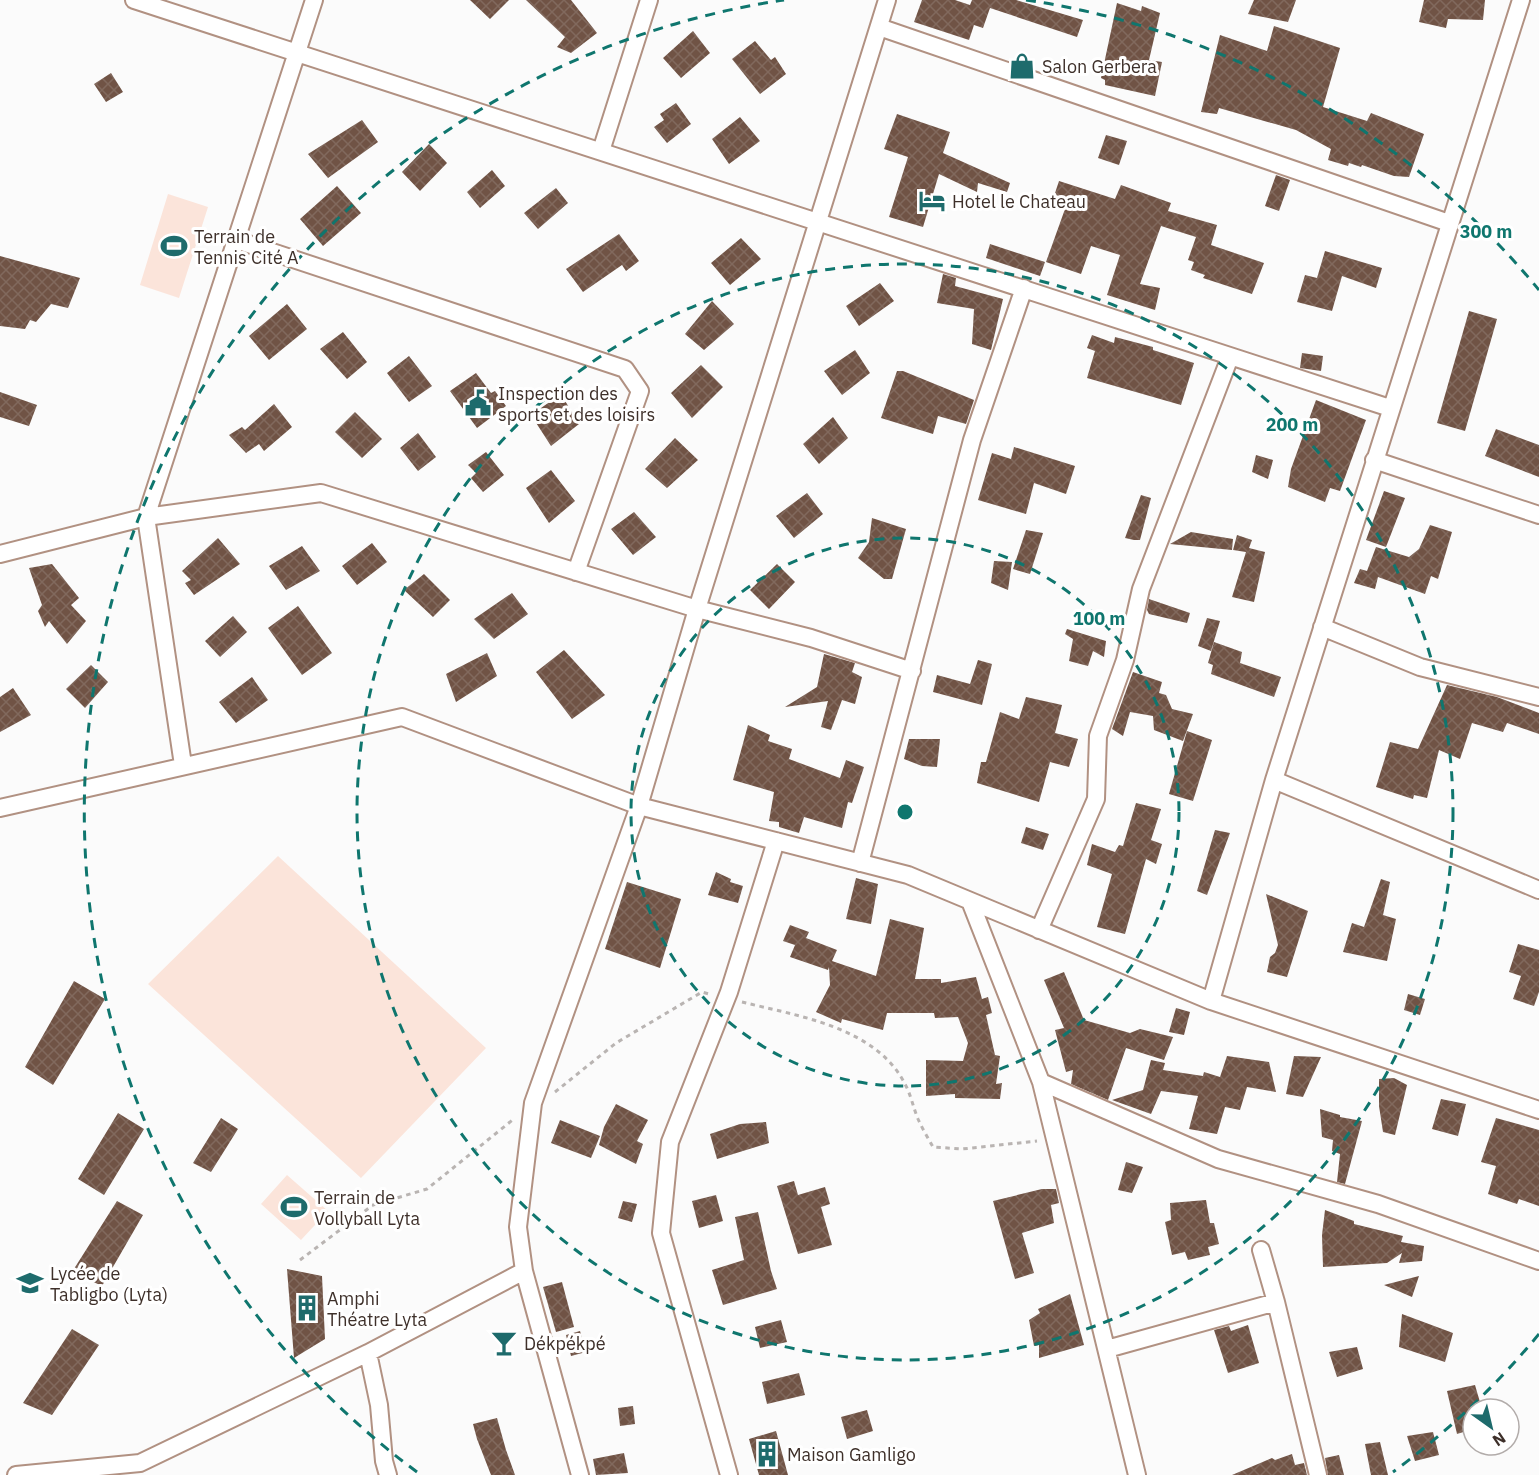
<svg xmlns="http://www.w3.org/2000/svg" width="1539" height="1475" font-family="'IBM Plex Sans',sans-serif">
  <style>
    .pitch { fill: #fbe4da }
    .building { fill: url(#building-cross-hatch) }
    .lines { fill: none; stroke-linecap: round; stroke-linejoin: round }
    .minor-casing { stroke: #b19182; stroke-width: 20 }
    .path { stroke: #b9b4b2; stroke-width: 3; stroke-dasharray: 4.5 4.5; stroke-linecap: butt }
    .minor { stroke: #fff; stroke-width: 16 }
    .ring { fill: none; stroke: #0f766e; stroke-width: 3; stroke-dasharray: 10 8 }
    .labels { text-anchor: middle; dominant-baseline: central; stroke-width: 6; stroke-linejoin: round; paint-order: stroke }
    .poi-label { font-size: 18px; fill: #3e302a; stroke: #fff; text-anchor: start }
    .centre { fill: #0f766e; stroke: #fff; stroke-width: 3 }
    .ring-label { font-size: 18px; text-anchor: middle; font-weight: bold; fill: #0f766e; stroke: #fff; stroke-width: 6; stroke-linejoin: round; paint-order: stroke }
  </style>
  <defs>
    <pattern id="building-cross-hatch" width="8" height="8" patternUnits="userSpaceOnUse" patternTransform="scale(1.5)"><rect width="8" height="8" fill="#705345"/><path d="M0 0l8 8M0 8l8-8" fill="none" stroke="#81695d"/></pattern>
  </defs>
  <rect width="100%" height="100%" fill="#fbfbfb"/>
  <path class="pitch" d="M168 194 208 207 179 298 140 285Z
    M278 856 486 1048 361 1178 148 984Z
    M287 1175 328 1211 301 1240 261 1204Z"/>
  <path class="building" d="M470 0H509L490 19Z
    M526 0H571L597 33 571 53 557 47 565 37Z
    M922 0H955L970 5 972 0H1016L1083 20 1077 37 990 8 983 28 974 25 969 40 914 22Z
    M1254 0H1296L1288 22 1248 14Z
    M1424 0H1485L1483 20 1448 19 1446 28 1419 22Z
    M1117 3 1141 11 1142 6 1160 13 1149 60 1162 62 1155 96 1105 85V80L1101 78Z
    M1274 26 1340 48 1323 107 1367 121 1371 113 1424 134 1409 177 1394 176 1362 165 1361 167 1349 163 1348 166 1328 160 1331 149 1296 130 1219 108 1217 114 1201 112 1220 35 1267 51Z
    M693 31 710 53 681 78 663 58Z
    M755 41 771 60 775 57 786 74 760 94 732 59Z
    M111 73 123 92 106 102 94 84Z
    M676 103 691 124 667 143 654 127 664 120 660 114Z
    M897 114 950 132 943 153 1010 183 1007 192 978 183 977 192 939 174 923 227 889 217 908 157 884 149Z
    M740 117 760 141 729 164 712 139Z
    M362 120 378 142 328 178 308 154Z
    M1106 135 1127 141 1119 165 1098 158Z
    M429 144 447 163 420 191 402 172Z
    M492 170 505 186 480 208 467 192Z
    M1276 175 1290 180 1279 211 1265 206Z
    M1059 181 1115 199 1121 185 1171 203 1168 211 1217 225 1211 245 1264 263 1252 294 1203 278 1205 275 1191 270 1194 262 1188 260 1196 237 1161 226 1140 284 1160 288 1155 310 1107 295 1120 255 1091 246 1081 274 1046 262 1065 209 1051 205Z
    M337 186 361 213 323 246 300 219Z
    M556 188 568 203 538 229 524 213Z
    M619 234 639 261 626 271 622 265 583 292 566 269Z
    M741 238 761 259 730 285 711 263Z
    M990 244 1045 262 1040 276 986 258Z
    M1325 251 1382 268 1376 288 1342 276 1332 311 1297 302 1305 275 1317 278Z
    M0 256 80 278 68 308 51 304 36 322 30 320 25 329 0 326Z
    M943 274 956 278 955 286 1003 299 991 350 972 344 974 309 937 303Z
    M880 283 894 301 859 326 846 306Z
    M712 301 734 324 704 350 685 334Z
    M287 304 307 329 269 360 249 336Z
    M1469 311 1497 319 1465 431 1437 423Z
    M343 332 367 362 347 379 320 349Z
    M1092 335 1114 343 1115 337 1153 347V350L1194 363 1181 405 1087 378 1095 351 1087 348Z
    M855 350 870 373 842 395 824 371Z
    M1302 353 1323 356 1321 371 1300 368Z
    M409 356 432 386 409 402 387 373Z
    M701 365 723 387 692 418 671 393Z
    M897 371H903L974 400 966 424 938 416 933 434 881 418Z
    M476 373 491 393 495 391 506 406 477 428 450 391Z
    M0 392 37 405 29 426 0 417Z
    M561 394 579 424 551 446 531 415Z
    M1316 400 1366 420 1340 491 1330 488 1325 502 1288 487 1291 469Z
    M274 404 292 427 264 451 259 444 246 453 229 435 242 427 245 430Z
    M355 412 382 439 362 458 335 432Z
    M833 417 848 438 819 464 803 444Z
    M1496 429 1539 445V477L1485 456Z
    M418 433 436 457 418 471 400 448Z
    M675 438 698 460 667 488 645 469Z
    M1014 447 1075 466 1066 494 1034 483 1026 514 978 500 992 453 1011 459Z
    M486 452 504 475 483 492 471 478 476 473 468 465Z
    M1256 455 1273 460 1268 479 1252 472Z
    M551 470 575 501 549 523 526 488Z
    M1384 491 1405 498 1386 547 1366 540Z
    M807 493 823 514 794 538 776 516Z
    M1141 495 1151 498 1140 540H1134L1125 538Z
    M634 512 656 537 633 555 611 529Z
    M872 518 906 529 892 579H884L858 558 869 542Z
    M1430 525 1452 532 1438 579 1431 576 1425 594 1378 577 1375 589 1354 583 1360 569 1367 571 1376 547 1409 557 1419 549Z
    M1026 530 1043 533 1030 574 1013 569Z
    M1191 532 1233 539 1232 550 1170 544Z
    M1237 535 1252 540 1249 548 1265 552 1254 602 1232 597 1246 552 1233 550Z
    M218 538 240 564 194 595 185 583 191 580 182 571Z
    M372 543 387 562 357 585 342 566Z
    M302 546 320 571 286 590 269 566Z
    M994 561 1012 562 1008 590 991 583Z
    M52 564 79 598 71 605 86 621 67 644 49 621 45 627 38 611 42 605 29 568Z
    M777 564 795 582 769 609 750 590Z
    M424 574 450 600 433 617 404 590Z
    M512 593 528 614 494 639 474 619Z
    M1149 599 1190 613 1187 623 1149 614 1147 610Z
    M298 606 332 653 302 675 268 628Z
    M233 616 247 632 220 657 205 641Z
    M1207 618 1220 621 1211 651 1198 646Z
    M1067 629 1106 641 1104 657 1093 651 1088 666 1069 661 1073 639 1065 634Z
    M1214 642 1242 652 1240 663 1281 677 1274 697 1211 674 1213 665 1208 663Z
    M564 650 605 695 572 719 536 672Z
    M487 653 497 676 456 702 446 674Z
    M824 654 855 663 852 672 862 677 855 704 842 700 831 730 821 727 828 701 785 707 817 687Z
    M978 660 992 664 982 705 933 692 937 675 970 684Z
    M91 665 108 682 85 708 66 689Z
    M1133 672 1162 682 1159 693 1166 695 1172 709 1193 714 1183 741 1154 730 1153 716 1130 712 1123 736 1112 729Z
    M252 677 268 700 236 723 219 702Z
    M1447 685 1497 697 1539 713V734L1507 723 1503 732 1472 723 1460 759 1439 750 1427 798 1414 795 1413 799 1376 787 1390 742 1418 749Z
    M13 688 31 715 0 732V697Z
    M1026 697 1062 705 1055 733 1078 739 1069 767 1050 762 1039 802 977 783 981 762H986L1000 712 1019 719Z
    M748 725 770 735 768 741 792 749 789 759 840 778 846 760 864 767 852 803 848 802 842 828 804 817 799 833 779 827V822L769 821 774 792 733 780Z
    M1187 731 1212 740 1193 801 1169 794Z
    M909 739H940L937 767 922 766 904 759Z
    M1136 803 1161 809 1151 840 1162 844 1156 864 1146 859 1125 934 1097 927 1112 874 1087 865 1092 844 1115 852 1119 845 1123 846Z
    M1026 827 1049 834 1043 850 1021 843Z
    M1215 830 1230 833 1207 895 1197 891Z
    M716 872 731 879 730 882 743 886 738 903 708 895Z
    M856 878 878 884 871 924 846 919Z
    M1381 879 1390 882 1383 915 1396 919 1387 961 1343 952 1352 923 1364 927Z
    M627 882 681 899 660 968 605 949Z
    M1266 894 1308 911 1287 977 1267 972 1270 957 1275 953 1278 945Z
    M890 919 924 928 915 979H941V983L976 977 982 999 988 997 992 1013 986 1015 995 1055 1000 1056 996 1084 1002 1083 1000 1099 955 1098V1094L926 1096V1060L963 1061 968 1043 958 1017 935 1018 934 1013H887L883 1030 842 1019 841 1023 816 1012 830 985 829 967 828 970 790 957 795 945 783 941 790 925 809 932 806 938 837 950 832 961 876 976Z
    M1518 944 1539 950V992L1534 1006 1513 999 1521 976 1509 972Z
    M1064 972 1084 1020 1130 1033 1140 1029 1173 1037 1164 1060 1126 1048 1108 1100 1071 1084 1073 1070 1066 1072 1055 1030 1064 1028 1044 980Z
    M74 981 105 999 53 1085 25 1067Z
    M1408 994 1425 999 1420 1015 1404 1010Z
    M1176 1008 1190 1012 1184 1035 1169 1032Z
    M1227 1056 1269 1062 1276 1092 1247 1087 1240 1110 1225 1107 1217 1134 1189 1129 1198 1096 1161 1091 1151 1114 1112 1100 1143 1090 1151 1060 1165 1063 1163 1070 1203 1076 1204 1072 1220 1077Z
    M1294 1056 1321 1057 1303 1097 1286 1094Z
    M1394 1078 1407 1085 1395 1135 1383 1132 1379 1106V1079Z
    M1441 1099 1466 1104 1458 1136 1432 1129Z
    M616 1104 648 1120 637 1141 643 1144 636 1164 599 1145 604 1127Z
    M1320 1109 1340 1115V1117L1362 1121 1345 1184 1337 1182 1340 1154 1332 1151 1333 1140 1322 1137Z
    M118 1113 144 1129 104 1195 78 1179Z
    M221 1118 238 1129 211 1172 193 1163Z
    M1496 1118 1539 1130V1206L1519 1199 1517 1204 1488 1194 1496 1166 1481 1162Z
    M560 1120 600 1136 591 1158 551 1143Z
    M766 1122 769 1143 717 1159 710 1134 740 1124Z
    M1126 1162 1143 1167 1132 1193 1118 1190Z
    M794 1181 798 1195 825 1187 830 1204 821 1207 832 1245 798 1254 777 1186Z
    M1042 1189H1056L1059 1203 1051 1205 1054 1223 1022 1233 1034 1273 1015 1279 993 1201Z
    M716 1195 723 1221 699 1228 692 1201Z
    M1206 1200 1210 1223H1214L1219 1244 1208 1247 1210 1255 1188 1260 1185 1252 1172 1255 1165 1222 1171 1220 1170 1203Z
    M117 1201 143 1215 102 1286 72 1272Z
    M623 1201 637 1204 632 1222 618 1218Z
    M1325 1210 1354 1221V1224L1403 1236 1401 1242 1424 1246 1422 1261 1399 1263 1402 1253 1387 1263 1323 1267 1322 1235Z
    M758 1212 771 1271 777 1289 723 1305 712 1270 744 1260 735 1217Z
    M287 1269 322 1276 325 1339 294 1358Z
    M1419 1276 1412 1297 1384 1285Z
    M562 1282 574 1327 556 1332 543 1287Z
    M1070 1294 1084 1345 1039 1358V1345L1034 1346 1029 1320 1040 1313 1038 1309Z
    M1402 1314 1453 1333 1445 1362 1399 1347Z
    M781 1320 787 1342 760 1348 755 1327Z
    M1248 1325 1259 1363 1228 1373 1214 1330 1229 1326 1231 1331Z
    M72 1329 99 1345 52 1415 23 1403Z
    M580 1331 586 1352 571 1356 566 1335Z
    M1357 1347 1363 1369 1337 1377 1329 1352Z
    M799 1373 805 1395 767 1404 762 1382Z
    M1475 1385 1482 1409H1473V1429L1457 1434 1447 1391Z
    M633 1406 635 1424 620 1426 618 1408Z
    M867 1410 873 1431 847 1439 841 1417Z
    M497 1418 506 1450 515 1475H491L477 1439 473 1424Z
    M776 1431 788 1475H759L749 1439Z
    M1433 1432 1439 1455 1415 1461 1407 1436Z
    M1380 1442 1388 1475H1371L1365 1444Z
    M624 1453 628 1473 596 1475 593 1459Z
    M1292 1454 1295 1465 1304 1463 1307 1475H1232L1272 1458 1275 1460Z
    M1339 1455 1344 1475H1328L1325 1458Z"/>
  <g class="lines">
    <g class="minor-casing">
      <path id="minor" d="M134 0 1390 408
        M879 27 1449 223
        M601 151 649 0
        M236 240 625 369 640 391 576 572
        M1374 460 1539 515
        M0 554 146 517 321 493 697 609 811 638 912 671
        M1322 627 1420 667 1539 697
        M183 765 146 517 314 0
        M1274 780 1539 890
        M0 808 402 717 639 806 908 875 1211 1001 1539 1110
        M860 863 972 440 1024 288
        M970 901 1041 1082 1137 1475
        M1039 930 1096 799 1098 736 1125 660 1141 589 1230 357
        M1211 1001 1274 780 1521 0
        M1041 1082 1218 1159 1378 1204 1539 1261
        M1261 1250 1276 1302 1318 1475
        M1107 1349 1276 1302
        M368 1353 379 1405 384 1461 388 1475
        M16 1475 140 1463 368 1353 524 1271
        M580 1475 524 1271 518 1227 533 1103 639 806 697 609 887 0
        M729 1475 661 1233 670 1142 729 992 776 841"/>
    </g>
    <path class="path" d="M742 1002C798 1016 876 1027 905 1084 911 1095 913 1107 918 1119 922 1128 928 1138 933 1147L962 1149 1037 1141
      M555 1092 616 1043 702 992 709 994
      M300 1260 373 1205 427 1189 515 1118"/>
    <use href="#minor" class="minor"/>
  </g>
  <g class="ring">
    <circle cx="905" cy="812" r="274"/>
    <circle cx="905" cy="812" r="548"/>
    <path d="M1539 1334A821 821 0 0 1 1393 1472M417 1472A821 821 0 0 1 784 0M1026 0A821 821 0 0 1 1539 290"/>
  </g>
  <defs>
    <g id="shop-bare" transform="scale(2.07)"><path d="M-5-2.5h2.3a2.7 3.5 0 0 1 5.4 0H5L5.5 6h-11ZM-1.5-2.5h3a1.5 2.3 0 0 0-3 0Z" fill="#1e6b6c" stroke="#fff" stroke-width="2.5" paint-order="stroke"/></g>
    <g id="hotel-bare" transform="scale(2.07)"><path d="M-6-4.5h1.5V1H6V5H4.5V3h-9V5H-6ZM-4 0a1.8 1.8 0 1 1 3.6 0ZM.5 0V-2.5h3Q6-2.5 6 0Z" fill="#1e6b6c" stroke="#fff" stroke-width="2.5" paint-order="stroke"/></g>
    <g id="stadium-bare" transform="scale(2.07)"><path d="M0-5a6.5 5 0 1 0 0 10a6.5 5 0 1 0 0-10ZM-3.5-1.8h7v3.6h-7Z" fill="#1e6b6c" stroke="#fff" stroke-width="2.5" paint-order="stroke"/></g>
    <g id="civic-bare" transform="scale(2.07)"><path d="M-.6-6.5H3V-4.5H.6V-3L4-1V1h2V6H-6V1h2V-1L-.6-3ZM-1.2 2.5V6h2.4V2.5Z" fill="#1e6b6c" stroke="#fff" stroke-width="2.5" paint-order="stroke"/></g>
    <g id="school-bare" transform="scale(2.07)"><path d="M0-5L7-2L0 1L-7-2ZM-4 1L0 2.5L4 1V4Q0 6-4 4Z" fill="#1e6b6c" stroke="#fff" stroke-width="2.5" paint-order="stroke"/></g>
    <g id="building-bare" transform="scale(2.07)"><path d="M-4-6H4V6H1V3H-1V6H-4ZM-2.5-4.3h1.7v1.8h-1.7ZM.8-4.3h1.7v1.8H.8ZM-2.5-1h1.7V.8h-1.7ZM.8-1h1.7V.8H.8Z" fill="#1e6b6c" stroke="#fff" stroke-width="2.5" paint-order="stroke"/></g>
    <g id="bar-bare" transform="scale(2.07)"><path d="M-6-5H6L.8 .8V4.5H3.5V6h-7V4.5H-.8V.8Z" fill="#1e6b6c" stroke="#fff" stroke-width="2.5" paint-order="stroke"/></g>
  </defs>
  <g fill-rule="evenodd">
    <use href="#shop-bare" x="1022" y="66"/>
    <use href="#hotel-bare" x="932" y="201"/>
    <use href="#stadium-bare" x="174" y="246"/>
    <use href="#civic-bare" x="478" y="403"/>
    <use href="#stadium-bare" x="294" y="1207"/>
    <use href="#school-bare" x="30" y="1283"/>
    <use href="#building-bare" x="307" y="1308"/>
    <use href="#bar-bare" x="504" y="1343"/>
    <use href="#building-bare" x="767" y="1454"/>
  </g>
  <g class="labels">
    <g class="poi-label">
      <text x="1042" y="66">Salon Gerbera</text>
      <text x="952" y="201">Hotel le Chateau</text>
      <text x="194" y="236">Terrain de<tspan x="194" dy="21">Tennis Cité A</tspan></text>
      <text x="498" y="393">Inspection des<tspan x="498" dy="21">sports et des loisirs</tspan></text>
      <text x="314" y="1197">Terrain de<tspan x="314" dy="21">Vollyball Lyta</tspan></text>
      <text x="50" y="1273">Lycée de<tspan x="50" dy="21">Tabligbo (Lyta)</tspan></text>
      <text x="327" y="1298">Amphi<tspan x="327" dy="21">Théatre Lyta</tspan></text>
      <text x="524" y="1343">Dékpékpé</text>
      <text x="787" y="1454">Maison Gamligo</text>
    </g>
  </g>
  <circle cx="905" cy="812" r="9" class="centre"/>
  <g class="ring-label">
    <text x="1486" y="238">300 m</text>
    <text x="1292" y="431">200 m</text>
    <text x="1099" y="625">100 m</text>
  </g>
  <g transform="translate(1491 1427) rotate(146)"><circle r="28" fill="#ffffff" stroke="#b2acaa" stroke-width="1.5"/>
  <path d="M0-4.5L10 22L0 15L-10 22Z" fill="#1e6b6c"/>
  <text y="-9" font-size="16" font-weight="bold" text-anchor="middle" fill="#3e302a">N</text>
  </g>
</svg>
